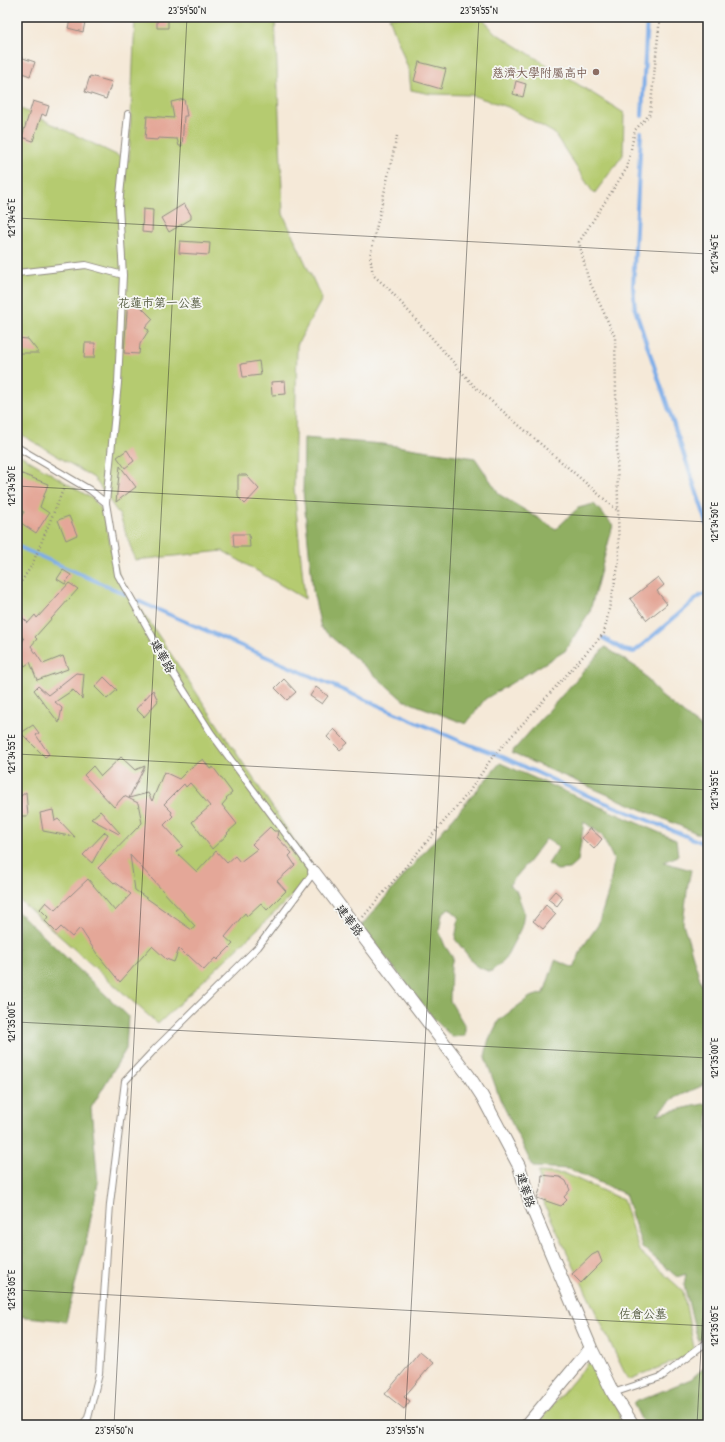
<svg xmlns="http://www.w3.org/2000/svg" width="725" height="1442" font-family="'Patrick Hand','LXGW WenKai TC',sans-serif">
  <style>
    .green { fill: #b5cb70; stroke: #707b4e }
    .forest { fill: #90af62; stroke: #5e6d46 }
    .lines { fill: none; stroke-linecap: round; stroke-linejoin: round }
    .stream { stroke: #7eade8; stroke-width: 4 }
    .building { fill: #e4a798; fill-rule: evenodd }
    .service-casing { stroke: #908a82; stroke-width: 8 }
    .minor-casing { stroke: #908a82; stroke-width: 14 }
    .path { stroke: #908a82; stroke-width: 2.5; stroke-dasharray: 1 3; stroke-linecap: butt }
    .service { stroke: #fff; stroke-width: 6 }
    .minor { stroke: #fff; stroke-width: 12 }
    .ticks { fill: none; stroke: #2b2b2b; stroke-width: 1; stroke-opacity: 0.45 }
    .education-dot { fill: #8d6e63; stroke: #f6f6f2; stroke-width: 1.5 }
    .labels { text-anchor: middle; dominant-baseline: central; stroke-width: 3.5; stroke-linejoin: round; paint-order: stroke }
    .education-label { font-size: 12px; fill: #785e54; stroke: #f6f6f2; text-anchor: end }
    .park-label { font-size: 12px; fill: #545b40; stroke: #f6f6f2 }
    .street-label { font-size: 12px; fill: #2b2b2b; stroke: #f6f6f2 }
    .neatline { fill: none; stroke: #2b2b2b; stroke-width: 1.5 }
    .ticks-label { font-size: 10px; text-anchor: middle; fill: #2b2b2b }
  </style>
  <rect width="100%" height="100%" fill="#f6f6f2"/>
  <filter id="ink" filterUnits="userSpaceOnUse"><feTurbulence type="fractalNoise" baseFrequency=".025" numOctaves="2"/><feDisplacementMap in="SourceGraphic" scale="8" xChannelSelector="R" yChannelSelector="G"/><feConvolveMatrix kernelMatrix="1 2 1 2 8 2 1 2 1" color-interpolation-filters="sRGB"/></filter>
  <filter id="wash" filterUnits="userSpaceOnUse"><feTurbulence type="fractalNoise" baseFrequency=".012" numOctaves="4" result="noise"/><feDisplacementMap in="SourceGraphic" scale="16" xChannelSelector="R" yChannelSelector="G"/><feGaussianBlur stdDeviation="0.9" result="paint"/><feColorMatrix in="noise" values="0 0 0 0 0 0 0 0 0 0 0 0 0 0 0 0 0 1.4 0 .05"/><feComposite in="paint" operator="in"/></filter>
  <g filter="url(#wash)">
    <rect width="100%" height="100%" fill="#f5e9d8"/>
    <path class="green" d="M135 17H275L283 214 322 299 297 345 294 488 305 599 223 551 135 560 120 516 94 478 17 432V107L129 161Z
      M389 17H482L494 32 624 113 623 155 594 194 554 133 508 107 471 95 431 94 411 90 409 71Z
      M17 453 93 499 104 513 108 535 122 587 125 585 316 873 158 1024 17 898Z
      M538 1172 566 1174 623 1200 639 1251 683 1291 695 1353 628 1380 545 1206Z
      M590 1361 601 1368 617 1397 620 1425H536Z"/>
    <path class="forest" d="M304 438 383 444 475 458 500 495 556 529 578 508 594 504 613 525 590 611 565 651 485 699 466 724 403 700 321 628 313 591 303 491Z
      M605 647 639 669 660 695 702 728 708 725V838L511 753Z
      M500 763 676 840 678 856 663 862 691 870 688 884 683 923 708 1006V1083L673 1099 657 1114 708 1103V1332L698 1341 684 1285 686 1274 677 1277 642 1247 625 1194 569 1169 533 1167 500 1099 485 1057 488 1042 499 1020 530 997 544 993 555 960 574 968 582 948 598 925 609 890 614 860 602 835 584 822 578 861 569 869 557 870 548 864 559 847 546 839 531 859 509 885 516 890 524 912 522 926 504 961 490 972 476 966 455 939 459 917 449 908 442 914 439 931 445 946 453 958 451 965 450 1001 465 1026V1036L452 1037 434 1019 361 926Z
      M17 911 128 1016 126 1049 91 1108 98 1183 86 1242 66 1321 17 1316Z
      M708 1364V1425H644L633 1403 691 1379Z"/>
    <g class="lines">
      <path class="stream" d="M642 116 647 17
        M641 132 633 287 635 309 708 526
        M17 546 125 594
        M138 601 460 741 503 757 584 794 708 845
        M603 638 624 650 634 652 701 595 708 594"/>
    </g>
    <g id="blocks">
      <path class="building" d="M71 17H86L83 32 68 28Z
        M157 17H168V28H157Z
        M17 56 35 62 30 76 17 71Z
        M419 62 446 69 441 89 414 81Z
        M90 76 112 82 106 99 85 92Z
        M516 81 526 84 523 97 513 94Z
        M184 99 187 116H184L182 146H179L177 139 158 138 157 140 145 139 147 116 174 118 171 102Z
        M33 101 49 106 46 116 42 114 33 141 22 137Z
        M184 204 191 215V219L169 232 161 218Z
        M143 209 153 210 152 233 142 232Z
        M180 241 210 243 209 255 179 253Z
        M128 298 140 299V306L153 319 145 328 149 330 140 344 139 354 124 353Z
        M17 338 28 339 39 353H17Z
        M85 343H95L94 358H84Z
        M259 361 261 375 243 377 241 364Z
        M285 381 286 394 272 395 271 382Z
        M127 450 134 461 125 468 117 457Z
        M120 466 136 487 116 502Z
        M17 472 48 484 40 507 49 513 36 533 18 521 24 512 17 509 20 502 17 500Z
        M238 475H246L259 489 245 504 238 497Z
        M69 516 77 535 66 540 58 520Z
        M233 534H249L250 547H234Z
        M63 570 71 575 65 584 57 579Z
        M658 577 664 585 657 591 667 604 647 620 630 599Z
        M69 583 78 589 35 637 37 639 31 646 43 664 63 656 68 669 37 680 30 662 25 666 20 659 17 662V650L24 639 17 631V612L28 623 35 615 37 618Z
        M76 673 84 674 82 699 73 690 55 702 62 708 59 723 34 690 38 686 48 695Z
        M104 677 117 690 107 699 95 687Z
        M284 679 296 692 287 700 275 688Z
        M316 687 328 696 322 704 310 696Z
        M153 690 158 701 144 717 136 709Z
        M33 725 39 733 36 735 49 754 45 757 21 733Z
        M334 729 348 743 340 750 327 737Z
        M121 757 135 770 145 766 129 798 148 793 152 801 164 772 179 779 189 769 203 759 210 769 213 767 231 791 232 793 226 798 227 799 222 805 237 824 227 833 228 834 212 849 192 822 210 806 190 783 186 787 184 784 164 804 172 812 171 814 173 816 164 825 183 846 176 852 197 872 216 851 227 863 235 856 240 862 257 849 252 844 270 827 274 831H278L277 837 292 853 289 856 295 865 277 881 286 891 267 910 261 903 247 916 245 913 225 937 233 944 217 960 215 958 204 970 188 955 186 956 179 949 174 962 166 959 152 946 120 982 97 954 80 928 72 937 61 927 56 932 45 921 48 917 40 909 46 902 55 910 88 879 115 911 131 894 115 882 114 883 98 868 142 823 138 803 124 796 114 807 84 775 93 766 101 776ZM130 855 195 926 192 930 135 890Z
        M26 792 28 816H17V799Z
        M53 810 55 821 58 819 75 837 43 831 40 813Z
        M100 811 120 833 119 834 91 819Z
        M590 828 602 839 594 849 582 838Z
        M105 832 108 834 92 863 83 855Z
        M555 891 563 898 557 906 548 899Z
        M546 905 556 914 543 929 533 921Z
        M542 1175 560 1177 566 1181 570 1190 564 1197 567 1200 561 1206 537 1198 541 1187Z
        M598 1252 602 1262 581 1283 572 1274 592 1255Z
        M420 1352 433 1363 404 1397 410 1401 404 1409 385 1394Z"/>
    </g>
  </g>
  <g filter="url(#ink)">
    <use href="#blocks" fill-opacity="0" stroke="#908a82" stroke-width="1"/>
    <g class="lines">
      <g class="service-casing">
        <path id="service" d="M17 273 86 265 123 275
          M17 447 90 490 106 503 118 575 174 675 211 733 314 872 258 947 154 1050 125 1081 110 1204 99 1374 88 1418 82 1425
          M106 503 118 383 123 275 119 206 128 114
          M613 1393 661 1377 708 1341"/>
      </g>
      <g class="minor-casing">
        <path id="minor" d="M314 872 469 1076 482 1096 519 1166 532 1208 591 1348 527 1425
          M591 1348 613 1393 633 1425"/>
      </g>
      <path class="path" d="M397 136 370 256 373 275 389 289 475 387 618 511
        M17 588 32 565 65 485
        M363 917 469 792 491 759 604 633 619 562 615 337 588 278 579 242 627 168 635 130 650 114 660 17"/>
      <use href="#service" class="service"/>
      <use href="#minor" class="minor"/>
    </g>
  </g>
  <path class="ticks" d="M17 218 708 254M17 486 708 522M17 754 708 790M17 1022 708 1058M17 1290 708 1326M114 1425 187 17M405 1425 479 17M697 1425 708 1211"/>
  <circle class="education-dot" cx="596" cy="72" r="4"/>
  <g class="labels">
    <g class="education-label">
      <text x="588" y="72">慈濟大學附屬高中</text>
    </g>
    <g class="park-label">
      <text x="160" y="302">花蓮市第一公墓</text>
      <text x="643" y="1313">佐倉公墓</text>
    </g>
    <g class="street-label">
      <text transform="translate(163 656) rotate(61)">建華路</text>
      <text transform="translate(350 920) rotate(53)">建華路</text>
      <text transform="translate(526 1190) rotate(72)">建華路</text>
    </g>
  </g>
  <rect width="725" height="1442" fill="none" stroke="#f6f6f2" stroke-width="44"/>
  <rect x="22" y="22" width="681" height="1398" class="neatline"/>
  <g class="ticks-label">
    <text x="187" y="14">23°59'50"N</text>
    <text x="479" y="14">23°59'55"N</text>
    <text transform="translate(11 218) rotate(-90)" y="4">121°34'45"E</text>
    <text transform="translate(714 254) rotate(-90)" y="4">121°34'45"E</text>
    <text transform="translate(11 486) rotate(-90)" y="4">121°34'50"E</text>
    <text transform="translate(714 522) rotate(-90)" y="4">121°34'50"E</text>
    <text transform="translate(11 754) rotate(-90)" y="4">121°34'55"E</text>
    <text transform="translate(714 790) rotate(-90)" y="4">121°34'55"E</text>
    <text transform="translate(11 1022) rotate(-90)" y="4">121°35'00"E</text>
    <text transform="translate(714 1058) rotate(-90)" y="4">121°35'00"E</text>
    <text transform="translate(11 1290) rotate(-90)" y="4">121°35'05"E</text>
    <text transform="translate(714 1326) rotate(-90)" y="4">121°35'05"E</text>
    <text x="114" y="1434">23°59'50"N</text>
    <text x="405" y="1434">23°59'55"N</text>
  </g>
</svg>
